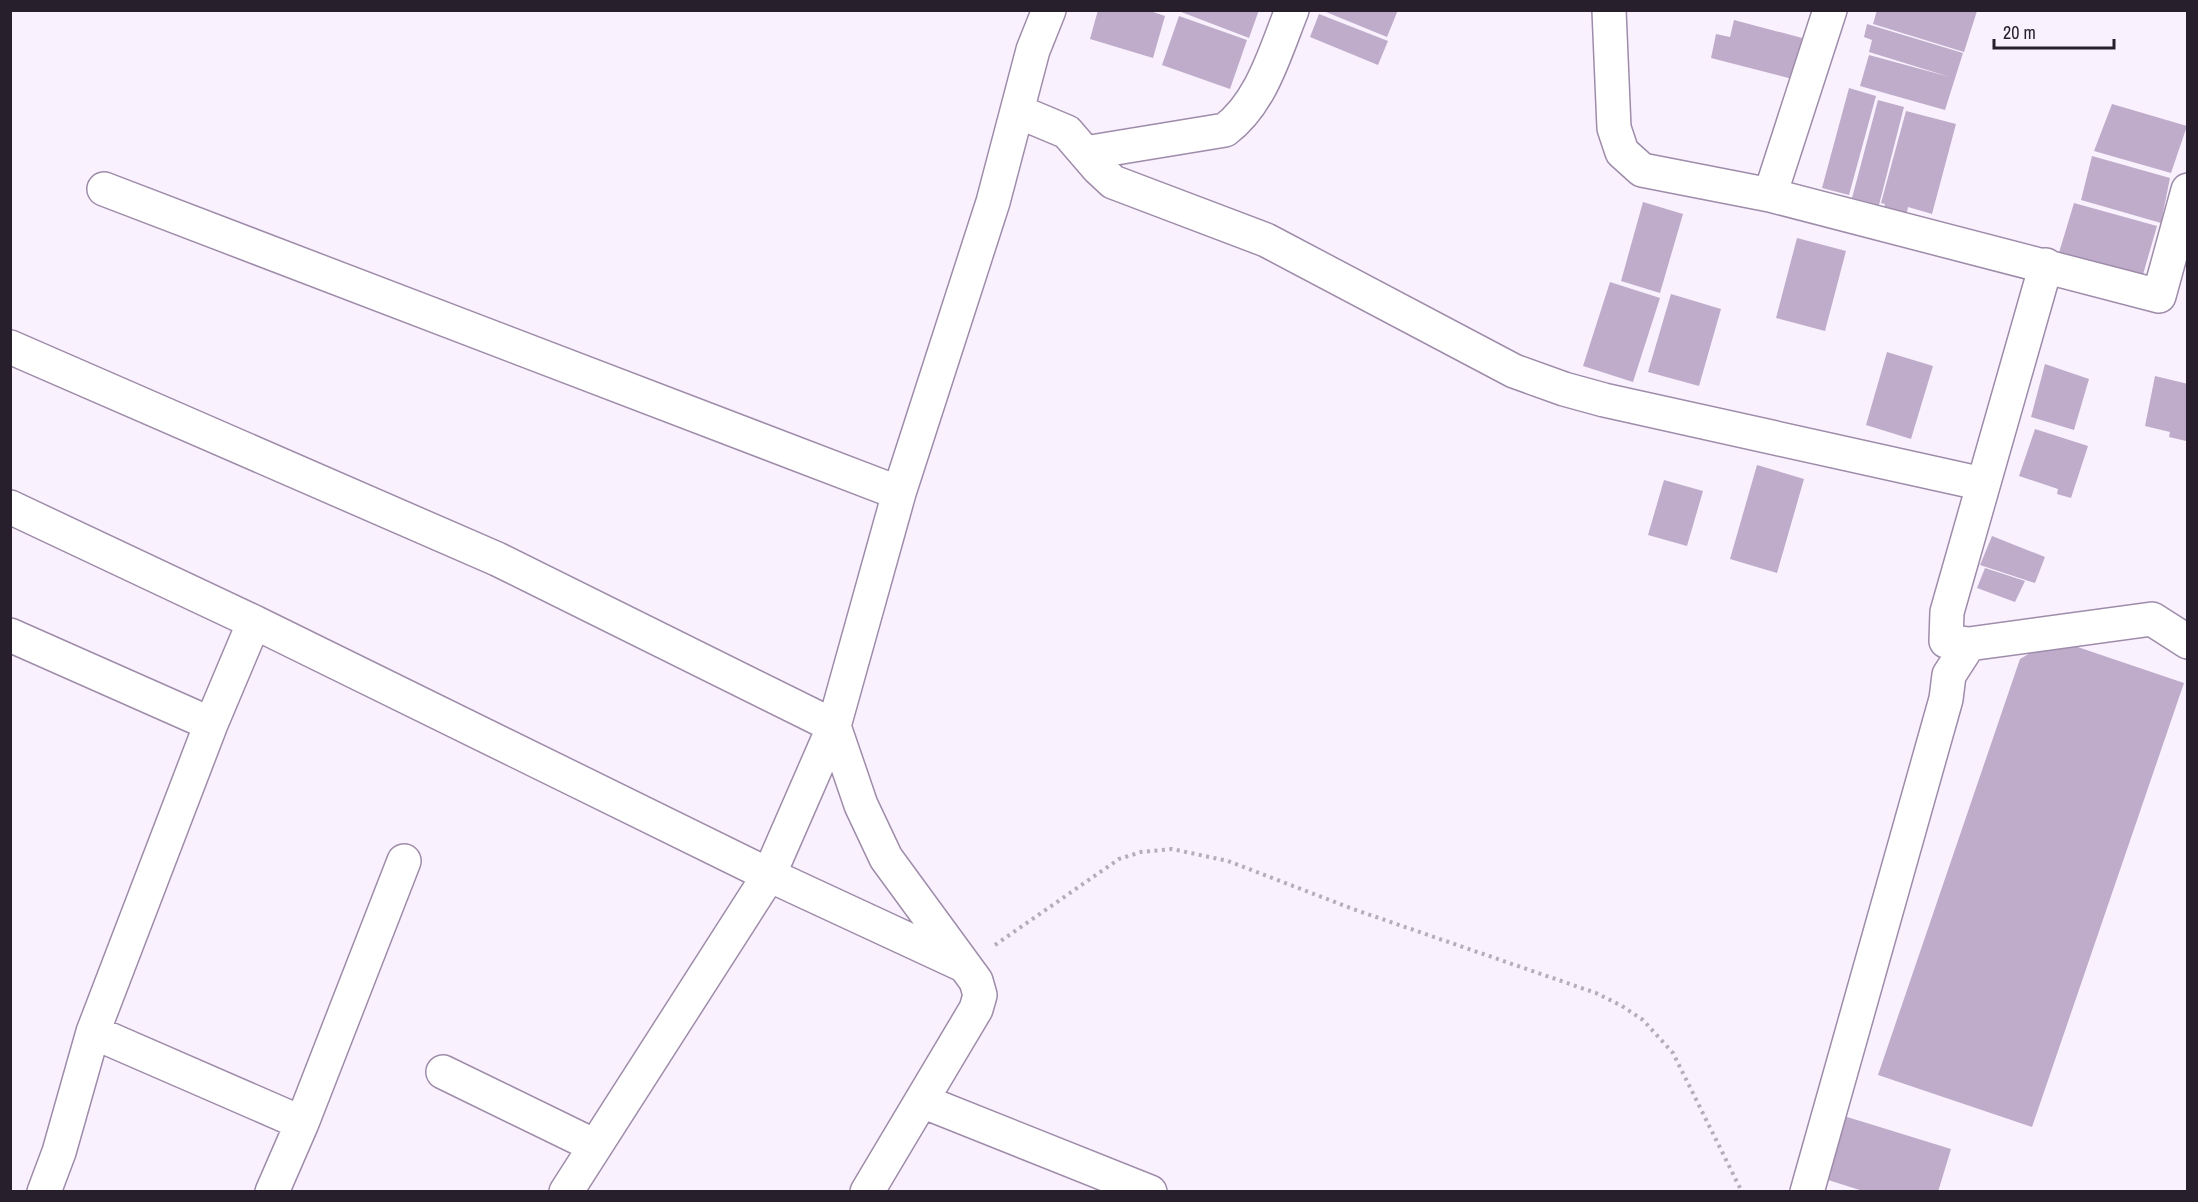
<svg xmlns="http://www.w3.org/2000/svg" width="2198" height="1202" font-family="'Archivo Narrow',sans-serif">
  <style>
    .building { fill: #bfaccb }
    .lines { fill: none; stroke-linecap: round; stroke-linejoin: round }
    .minor-casing { stroke: #9e8caa; stroke-width: 36 }
    .path { stroke: #b5adba; stroke-width: 4; stroke-dasharray: 3 4.5; stroke-linecap: butt }
    .minor { stroke: #fff; stroke-width: 33 }
  </style>
  <rect width="100%" height="100%" fill="#f9f1fe"/>
  <path class="building" d="M1098 10H1147L1165 16 1153 58 1090 39Z
    M1176 10H1259L1249 38Z
    M1321 10H1398L1387 37Z
    M1877 10H1974L1977 11 1964 52 1873 24Z
    M1319 14 1388 41 1378 65 1310 37Z
    M1179 16 1247 40 1230 89 1162 65Z
    M1734 20 1806 39 1796 80 1711 58 1716 34 1730 37Z
    M1867 24 1963 53 1945 110 1860 86 1869 55 1950 77 1869 52 1872 40 1864 37Z
    M1849 88 1876 96 1849 195 1822 188Z
    M1878 100 1904 107 1879 205 1852 198Z
    M2112 104 2187 126 2171 173 2094 151Z
    M1906 111 1956 124 1932 214 1908 207 1906 217 1883 211 1885 204 1881 203Z
    M2092 156 2170 178 2161 223 2081 200Z
    M1643 202 1683 214 1660 293 1621 281Z
    M2074 203 2157 226 2142 278 2058 256Z
    M1797 238 1846 251 1825 331 1776 318Z
    M1610 282 1660 298 1633 382 1583 366Z
    M1671 294 1721 309 1699 386 1648 372Z
    M1887 352 1933 366 1911 439 1866 425Z
    M2045 364 2089 379 2074 430 2031 417Z
    M2155 376 2188 384V438L2186 441 2169 437 2170 432 2145 426Z
    M2035 429 2088 446 2071 498 2057 494 2058 489 2019 476Z
    M1757 465 1804 479 1777 573 1730 559Z
    M1664 480 1703 491 1687 546 1648 535Z
    M1992 536 2045 557 2035 583 1980 565Z
    M1985 568 2025 581 2015 602 1977 588Z
    M2054 639 2184 683 2032 1127 1878 1075 2020 659Z
    M1844 1116 1951 1149 1938 1192H1866L1825 1179Z"/>
  <g class="lines">
    <g class="minor-casing">
      <path id="minor" d="M1609 10 1614 128 1622 152 1642 170 1770 195
        M1830 10 1770 195 2159 296 2188 190
        M1017 111 1067 132 1098 168 1113 182 1266 240 1514 371 1564 389 1604 400 1983 484
        M1085 153 1225 130C1262 102 1275 52 1292 10
        M104 189 899 493
        M10 347 497 559 834 726 861 805 886 858 976 981 980 995 976 1009 867 1192
        M10 507 254 622 211 724 93 1032 59 1152 44 1192
        M254 622 769 875 963 965
        M10 635 211 724
        M1969 644 2152 619 2188 642
        M93 1032 302 1123 272 1192
        M443 1072 595 1146
        M922 1101 1150 1192
        M302 1123 404 861
        M566 1192 769 875 834 726 899 493 993 202 1033 50 1049 10
        M1807 1192 1946 699 1949 675 1969 644 1946 641 1947 612 2046 265"/>
    </g>
    <path class="path" d="M995 945 1119 859 1141 852 1172 849 1228 861 1353 909 1596 993 1622 1006 1643 1020 1673 1053 1742 1192"/>
    <use href="#minor" class="minor"/>
  </g>
  <rect width="2198" height="1202" fill="none" stroke="#27202c" stroke-width="24"/>
  <path d="M1994 39v9h120v-9" fill="none" stroke="#27202c" stroke-width="3"/>
  <text x="2003" y="39" font-size="18" fill="#27202c" stroke="#f9f1fe" stroke-width="4.5" paint-order="stroke">20 m</text>
</svg>
